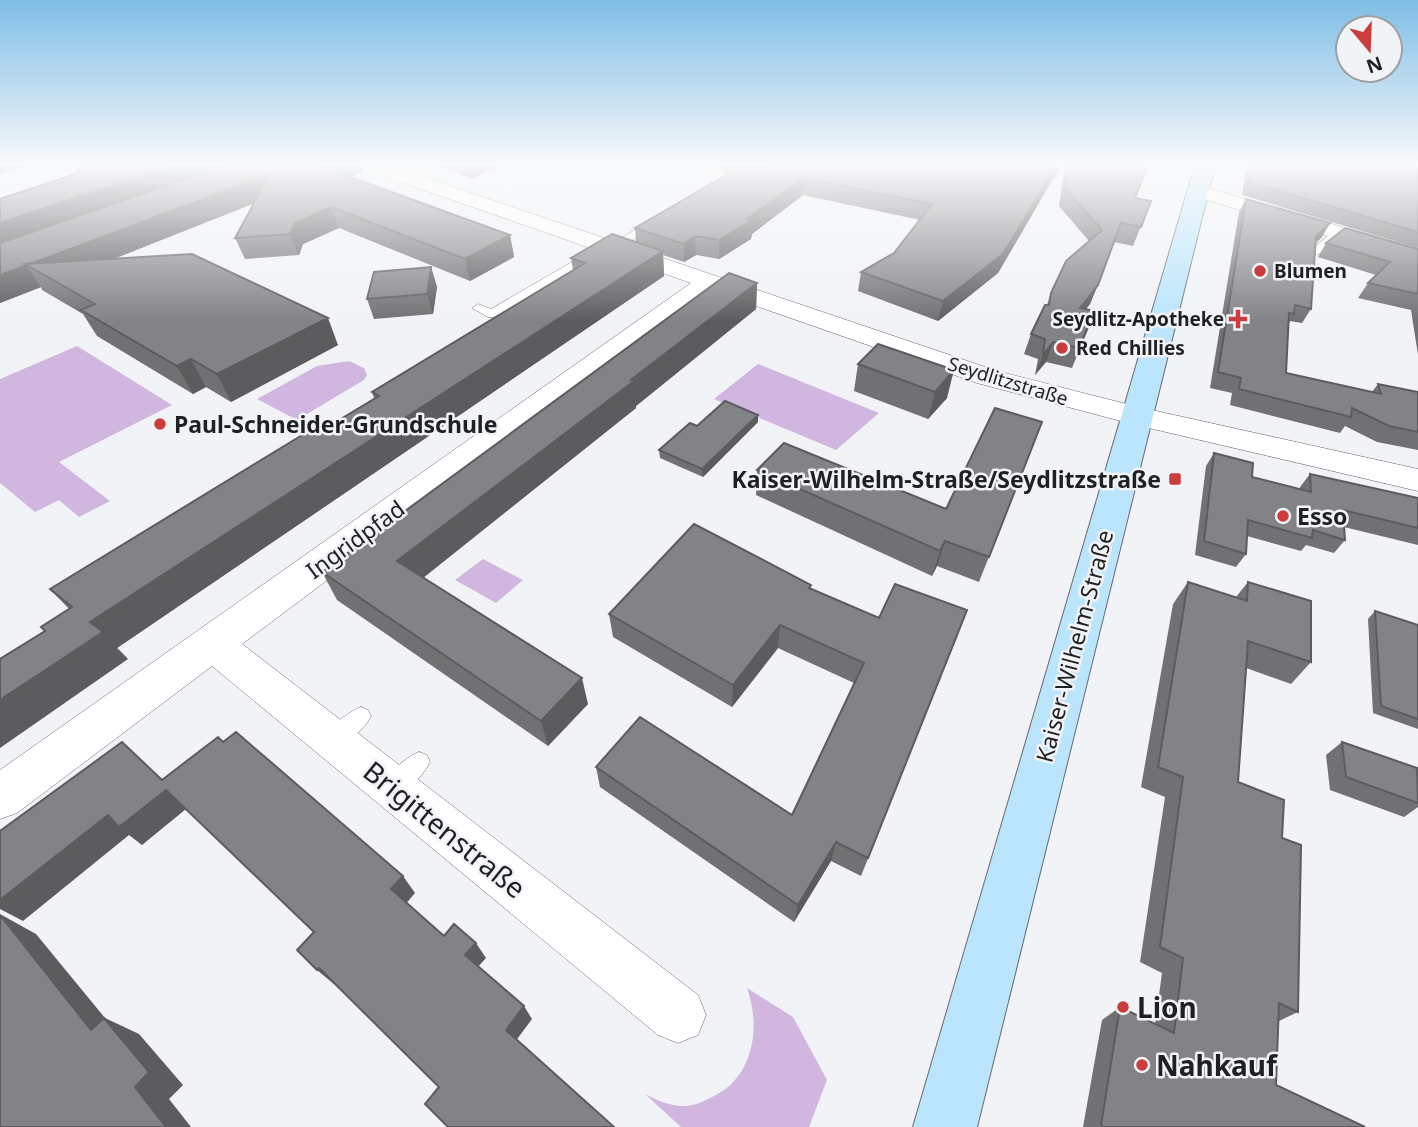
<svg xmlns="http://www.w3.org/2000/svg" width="1418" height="1127" font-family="'Noto Sans',sans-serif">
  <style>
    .green { fill: #d1b7e0 }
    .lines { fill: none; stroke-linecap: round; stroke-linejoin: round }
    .service-casing { stroke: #67696d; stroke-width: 1 }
    .minor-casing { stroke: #67696d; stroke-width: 1 }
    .secondary-casing { stroke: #67696d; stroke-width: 2 }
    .service { fill: #fff; fill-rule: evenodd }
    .minor { fill: #fff; fill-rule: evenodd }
    .secondary { fill: #bae5fd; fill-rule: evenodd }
    .wall { fill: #717174 }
    .shaded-wall { fill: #5c5c5e }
    .building { fill: #838387; stroke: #5c5c5e; stroke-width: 2 }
    .poi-dot { fill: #cb3c3c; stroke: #f1f3f7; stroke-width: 2.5 }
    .labels { text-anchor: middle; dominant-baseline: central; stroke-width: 5; stroke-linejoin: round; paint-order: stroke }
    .far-poi-label { font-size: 19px; font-weight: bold; fill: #1f2021; stroke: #f1f3f7; text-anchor: start }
    .far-street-label { font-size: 19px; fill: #1f2021; stroke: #f1f3f7 }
    .poi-label { font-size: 23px; font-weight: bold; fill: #1f2021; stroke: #f1f3f7; text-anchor: start }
    .street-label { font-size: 23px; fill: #1f2021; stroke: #f1f3f7 }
    .near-street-label { font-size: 28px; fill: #1f2021; stroke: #f1f3f7 }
    .near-poi-label { font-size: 28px; font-weight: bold; fill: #1f2021; stroke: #f1f3f7; text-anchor: start }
  </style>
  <rect width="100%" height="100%" fill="#f1f3f7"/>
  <path class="green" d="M77 346 172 405 59 462 110 501 79 517 59 500 35 512 0 483V379Z
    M349 361 364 368 367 375 364 380 297 420 257 399 317 366Z
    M758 364 879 413 836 450 714 399Z
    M483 559 523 580 496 603 455 580Z
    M747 988 793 1017 827 1080 809 1127H681L645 1094C657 1100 667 1105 681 1106 692 1107 702 1102 712 1097 754 1078 761 1027 747 988Z"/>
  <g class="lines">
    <g class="service-casing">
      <path id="service" d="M708 165H716V168C731 182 754 181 771 171L772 165H780L781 172C761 190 725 189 706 169Z
        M654 219 659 222 658 224 624 245 597 256 496 317H488L472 308 478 304 491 309 589 252 616 241Z
        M1334 231 1343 233 1319 254H1311V250Z
        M361 707 368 710 371 716C365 729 347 744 334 749L327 747 323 740C329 727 348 712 361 707Z
        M419 752 427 755 430 762C424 775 407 792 393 797L385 794 382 787C388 774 405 757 419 752Z"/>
    </g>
    <g class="minor-casing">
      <path id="minor" d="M360 165H388L997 371 1138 407 1418 469V491L1136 425 977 383 713 291 242 644 698 995 706 1015 698 1035 678 1043 658 1035 212 666 17 813 0 819V770L691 283 363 169Z
        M1197 185 1418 249V263L1190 195 1187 191 1190 187Z"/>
    </g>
    <g class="secondary-casing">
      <path id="secondary" d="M1195 165H1215L977 1127H913Z"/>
    </g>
    <use href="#service" class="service"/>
    <use href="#minor" class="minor"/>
    <use href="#secondary" class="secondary"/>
  </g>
  <path class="wall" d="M76 165H361L363 172 350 177 510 235 514 257 470 281 339 228 303 244 299 255 245 259 235 238 253 204 115 258 338 345 231 402 206 387 193 394 97 336 83 314 42 290 41 287 0 303V199L78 173Z
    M432 165H502L472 178Z
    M718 165H1061L998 273 938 321 858 291 861 272 894 253 920 220 803 195 752 234 751 239 719 259 696 255 684 262 663 255 664 276 117 648 128 659 45 631 69 609 50 589 319 432 374 398 372 392 573 270 571 258 636 242 635 228 725 176V171L719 167Z
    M1065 165H1148L1135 198 1151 201 1133 246 1114 242 1090 304 1086 309 1095 311 1072 368 1046 362 1035 375 1038 359 1024 354 1031 334 1047 305 1051 293 1089 241 1059 206Z
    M1247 165H1408L1418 167V248L1242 195Z
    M1246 199 1322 237 1316 243 1311 309 1302 323 1290 321 1288 324 1286 373 1372 392 1378 384 1418 392V450L1377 442 1345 426 1340 433 1230 405 1232 393 1210 388 1239 212Z
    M1326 243 1418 249V355L1411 310 1358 298 1368 283 1376 275 1318 257Z
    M431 267 437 287 433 314 374 319 367 299Z
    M757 283 756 309 636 406V408L423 578 588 704 548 746 337 600 322 572Z
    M878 344 947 398 928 419 854 391 858 364Z
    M758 415V422L703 477 660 458 659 450 697 426Z
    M1042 422 979 582 937 566 932 576 756 495 757 470 946 509Z
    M1214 453 1252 477 1300 489V487L1310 474 1418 498V545L1344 527 1345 540 1334 553 1306 545 1301 551 1247 536 1246 554 1236 567 1195 555 1206 466Z
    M1188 582 1236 597 1248 582 1311 662 1291 684 1246 668 1238 782 1282 838 1298 1012 1279 1021 1276 1085 1365 1127H1083L1102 1020 1120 1007 1155 1024 1162 973 1140 962 1165 797 1141 787 1173 604Z
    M811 589 879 618 959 632 861 876 831 861 794 922 600 787 596 767 792 815 854 683 778 648 732 707 613 637 609 614Z
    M1375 611 1418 625V729L1373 713 1368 619Z
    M1342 742 1418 774V807L1404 817 1330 790 1326 755Z"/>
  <path class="shaded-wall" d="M0 165H33L0 174Z
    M174 165H239L0 250V223Z
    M323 165H361L363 172 327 186 320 166Z
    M470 165H502L472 178Z
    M743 165H771L743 176Z
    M1057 165H1061L998 273 938 321 943 301Z
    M270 174 277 194 56 282 27 265Z
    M804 178 803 195 752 234 751 239 719 259V240Z
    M331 207 339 228 303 244 299 255 290 234 295 223Z
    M1330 223 1322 237 1308 250 1316 236Z
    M510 235 514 257 470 281 465 259Z
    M695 236 696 255 684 262V244Z
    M663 251 664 276 117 648 128 659 0 748V700L90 622Z
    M26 265 41 287 0 303V275Z
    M431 267 437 287 433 314 427 294Z
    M757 283 756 309 636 406V408L409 589 397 561Z
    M1098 285 1090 304 1072 327 1080 308Z
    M328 318 338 345 231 402 217 374Z
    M1053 342 1046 362 1035 375 1043 355Z
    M191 359 206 387 193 394 177 366Z
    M954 370 947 398 928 419 935 392Z
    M758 415V422L703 477 702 469Z
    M945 541 937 566 932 576 940 551Z
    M780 625 778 648 732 707 733 685Z
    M582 678 588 704 548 746 541 721Z
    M166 790 186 809 142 845 129 835 23 921 0 909V900L108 815Z
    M836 842 831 861 794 922 798 905Z
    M403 876 415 893 404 906 391 889Z
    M0 914 36 934 105 1018 139 1034 183 1085 169 1099 191 1127H166Z
    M476 943 486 958 476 969 465 955Z
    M319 968 336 982 334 984 317 970Z
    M524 1006 532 1019 515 1042 506 1030Z"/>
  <path class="building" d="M76 165H174L0 223V199L78 173Z
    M226 165H323L320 166 510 235 465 259 331 207 295 223 290 234 235 238 270 174 30 264H25L27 265 0 275V243Z
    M769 165H1057L1003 254 943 301 861 272 894 253 932 204 804 178 747 219 752 220 719 240 695 236 684 244 635 228 728 174 725 169 728 168 757 169Z
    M1068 165H1148L1135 198 1151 201 1141 227 1121 223 1098 285 1080 308 1095 311 1079 348 1053 342 1043 355 1045 339 1031 334 1045 305H1049L1051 293 1066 261 1102 230 1065 189Z
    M1251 165H1408L1418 167V232L1249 182Z
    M1246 199 1330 223 1316 236 1311 309 1295 305 1294 314 1289 313 1286 373 1381 394 1378 384 1418 392V432L1389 426 1352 408 1351 417 1239 389 1241 378 1218 372Z
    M1345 228 1418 249V294L1368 283 1390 262 1326 243Z
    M612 234 663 251 90 622 103 632 0 700V659L45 631 41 627 72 607 50 589 312 429 319 432 379 396 372 392 585 263 571 258Z
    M192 254 328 318 217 374 191 359 177 366 81 310 95 304 25 264Z
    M431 267 427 294 367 299 374 272Z
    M729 273 757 283 631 380 634 381 397 561 582 678 541 721 322 572Z
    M878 344 954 370 935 392 858 364Z
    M725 401 758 415 702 469 659 450 690 423 697 426Z
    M995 408 1042 422 989 557 945 541 940 551 757 470 784 443 946 509Z
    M1214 453 1253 463 1252 477 1311 492 1310 474 1418 498V528L1343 510 1345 540 1313 530 1312 538 1248 520 1246 554 1204 541Z
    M694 524 811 585 809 588 879 618 895 584 967 610 868 858 836 842 798 905 596 767 640 717 792 815 864 663 780 625 733 685 609 614Z
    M1188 582 1247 601 1248 582 1311 601V662L1248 641 1238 782 1284 800 1282 838 1301 845 1298 1012 1279 1003 1276 1085 1365 1127H1104L1101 1125 1120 1007 1174 1033 1183 958 1160 947 1183 777 1158 767Z
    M1375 611 1418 625V719L1381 706Z
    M236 732 403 876 391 889 444 936 454 924 476 943 465 955 524 1006 506 1030 614 1127H448L425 1104 439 1087 319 968 317 970 297 950 314 932 166 790 119 827 108 815 0 900V831L122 742 162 780 218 737 223 742Z
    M1342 742 1417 768 1418 803 1346 777Z
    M0 915 91 1030 104 1018 149 1072 135 1087 166 1127H0Z"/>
  <linearGradient id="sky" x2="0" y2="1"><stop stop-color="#7ebde5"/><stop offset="0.51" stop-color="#f9fafb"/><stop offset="1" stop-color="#f9fafb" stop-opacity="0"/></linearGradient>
  <rect width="1418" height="322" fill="url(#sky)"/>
  <g class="poi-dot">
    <circle cx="1260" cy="271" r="7"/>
    <path d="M1234.5 308.5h7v7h7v7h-7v7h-7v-7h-7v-7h7z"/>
    <circle cx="1062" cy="348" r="7"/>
    <circle cx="160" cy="424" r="7"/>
    <rect x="1168" y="472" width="14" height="14" rx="3.5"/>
    <circle cx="1283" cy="516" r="7"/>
    <circle cx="1123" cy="1007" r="7"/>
    <circle cx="1142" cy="1065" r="7"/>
  </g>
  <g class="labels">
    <g class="far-poi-label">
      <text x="1274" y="271">Blumen</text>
      <text x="1224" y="319" text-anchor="end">Seydlitz-Apotheke</text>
      <text x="1076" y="348">Red Chillies</text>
    </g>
    <g class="far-street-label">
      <text transform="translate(1008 381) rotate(17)">Seydlitzstraße</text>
    </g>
    <g class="poi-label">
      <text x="174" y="424">Paul-Schneider-Grundschule</text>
      <text x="1161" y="479" text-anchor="end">Kaiser-Wilhelm-Straße/Seydlitzstraße</text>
      <text x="1297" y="516">Esso</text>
    </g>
    <g class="street-label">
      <text transform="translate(355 539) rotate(-36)">Ingridpfad</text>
      <text transform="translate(1074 646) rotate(-75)">Kaiser-Wilhelm-Straße</text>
    </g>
    <g class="near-street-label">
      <text transform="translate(445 829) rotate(39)">Brigittenstraße</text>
    </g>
    <g class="near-poi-label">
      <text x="1137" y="1007">Lion</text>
      <text x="1156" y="1065">Nahkauf</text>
    </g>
  </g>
  <g transform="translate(1369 49) rotate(161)"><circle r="33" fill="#f1f3f7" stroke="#9d9fa1" stroke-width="2"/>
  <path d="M0-5L12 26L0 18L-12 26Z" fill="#cb3c3c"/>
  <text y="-10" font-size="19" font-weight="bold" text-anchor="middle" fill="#1f2021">N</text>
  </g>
</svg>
